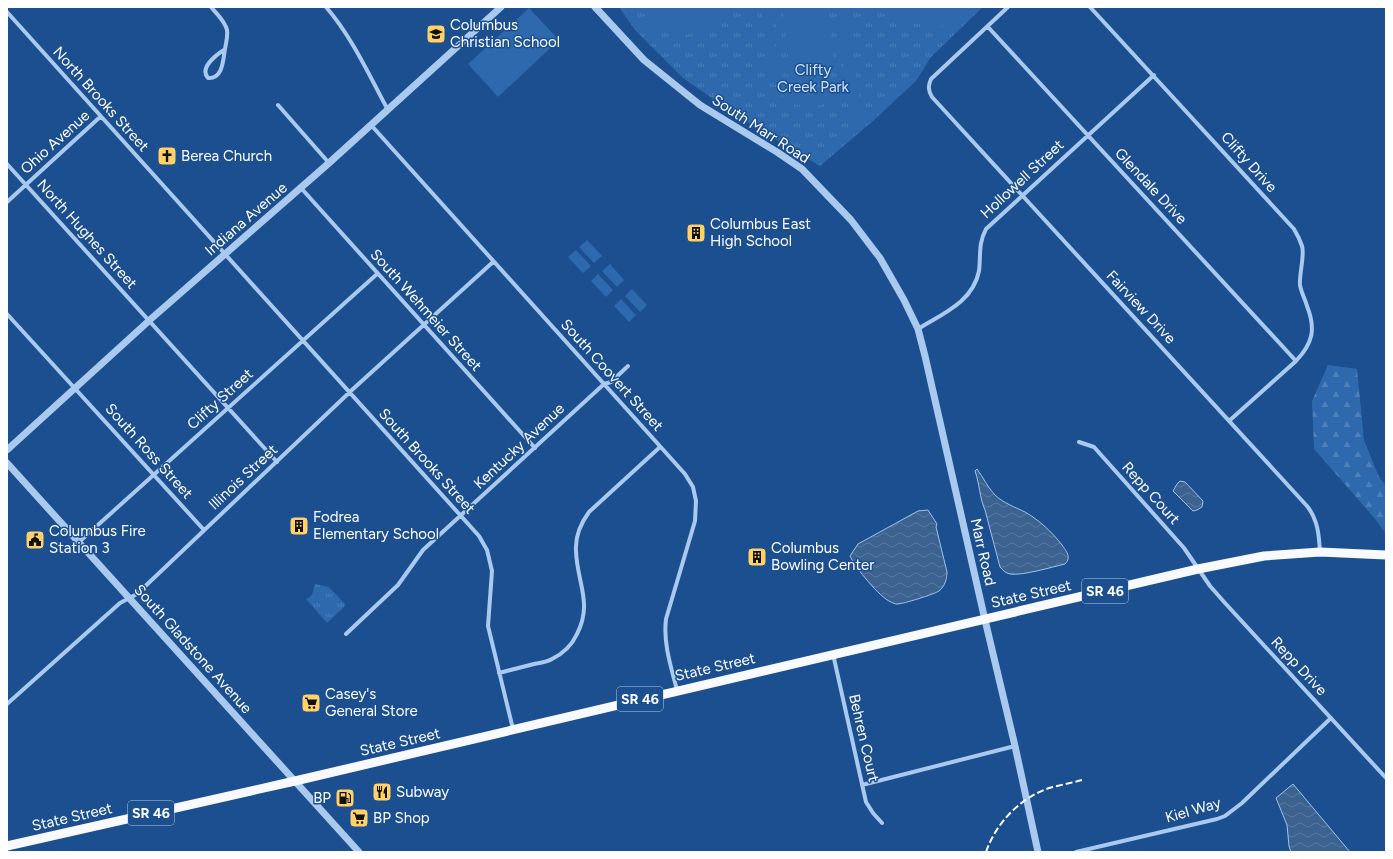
<svg xmlns="http://www.w3.org/2000/svg" width="1393" height="859" font-family="Figtree,sans-serif">
  <style>
    .forest { fill: url(#forest-firs) }
    .park { fill: url(#park-tufts) }
    .garden { fill: #2e69ad }
    .water { fill: url(#water-waves); stroke: #9cc4f0 }
    .lines { fill: none; stroke-linecap: round; stroke-linejoin: round }
    .minor { stroke: #a9c9ee; stroke-width: 4 }
    .tertiary { stroke: #a9c9ee; stroke-width: 7 }
    .trunk { stroke: #f8faff; stroke-width: 9 }
    .rail { stroke: #fff; stroke-width: 2; stroke-dasharray: 7 3; stroke-linecap: butt }
    .labels { text-anchor: middle; dominant-baseline: central; stroke-width: 3; stroke-linejoin: round; paint-order: stroke }
    .shield { fill: #1b4f8f; stroke: #bbcadd; stroke-width: 1 }
    .shield-label { font-size: 14px; font-weight: bold; fill: #fff }
    .poi-label { font-size: 15px; fill: #fff; stroke: #1b4f8f; text-anchor: start }
    .park-label { font-size: 15px; fill: #cfe3fa; stroke: #1b4f8f }
    .street-label { font-size: 15px; fill: #fff; stroke: #1b4f8f }
  </style>
  <defs>
    <pattern id="forest-firs" width="22" height="20" patternUnits="userSpaceOnUse"><rect width="22" height="20" fill="#2e69ad"/><path d="M5 1l3.5 6h-7zM16 11l3.5 6h-7z" fill="#4d80b9"/></pattern>
    <pattern id="park-tufts" width="24" height="20" patternUnits="userSpaceOnUse"><rect width="24" height="20" fill="#2e69ad"/><path d="M3 7l-1-3M5 7V3M7 7l1-3M15 17l-1-3M17 17v-4M19 17l1-3" fill="none" stroke="#4d80b9"/></pattern>
    <pattern id="water-waves" width="16" height="10" patternUnits="userSpaceOnUse"><rect width="16" height="10" fill="#3c6290"/><path d="M0 5q4-4 8 0t8 0" fill="none" stroke="#597aa1"/></pattern>
  </defs>
  <rect width="100%" height="100%" fill="#1b4f8f"/>
  <path class="forest" d="M1328 365 1357 369 1364 440 1379 477 1386 486V534L1376 520 1314 449 1312 401Z"/>
  <path class="park" d="M619 7H983L931 57 916 81 874 120 820 166 737 116 683 78 635 30Z
    M315 584 329 587 345 604 344 607 327 623 306 599C313 597 313 591 315 584Z"/>
  <path class="garden" d="M651 7H728C708 38 671 43 643 21Z
    M761 7H771C773 24 776 66 784 79 789 89 800 95 812 95 827 95 841 83 844 68 845 61 843 53 842 47 840 33 839 20 837 7H847L862 121 853 123 848 86C837 99 825 107 808 106 774 104 770 73 767 47 765 33 763 20 761 7Z
    M782 7H827L835 70 791 76Z
    M881 7H978C974 11 970 17 965 20 944 34 898 23 881 7Z
    M529 8 559 40 498 97 468 64Z
    M587 240 602 256 594 263 579 247Z
    M576 250 591 266 583 273 568 257Z
    M610 264 624 280 617 287 602 271Z
    M598 274 613 290 606 297 591 281Z
    M632 289 647 305 640 312 625 296Z
    M621 299 636 315 629 322 614 306Z"/>
  <path class="water" d="M977 469C983 477 988 488 995 495 1003 503 1015 507 1025 512 1039 520 1052 532 1062 545 1066 551 1072 557 1065 564 1052 567 1022 576 1010 574 1005 573 1003 570 1000 567L985 510C979 496 980 485 975 471Z
    M1180 481 1185 482 1203 501 1202 507 1197 510 1193 511 1173 491 1177 484Z
    M928 510 937 524 936 527 947 572C947 579 945 586 939 591 935 594 903 604 897 604 895 604 893 603 891 602 880 598 855 567 850 556L858 544 918 511Z
    M1293 784 1350 852H1291L1289 846 1287 825 1276 798Z"/>
  <g class="lines">
    <path class="minor" d="M211 7C217 14 225 21 227 30 228 37 226 42 225 49 223 60 223 79 208 78 199 68 216 55 224 50
      M326 7C352 37 369 75 388 110
      M1008 7 931 79C928 86 928 90 932 97L1307 506C1318 520 1319 535 1320 552
      M1090 7 1294 229C1297 234 1300 240 1302 246 1305 255 1299 274 1300 285 1301 292 1305 299 1307 306 1316 329 1313 343 1296 361L1229 421
      M7 12 479 536 487 550 492 571 488 626 513 729
      M988 27 1296 361
      M278 105 329 163
      M371 125 685 474 693 487 696 501 695 521 666 619C663 643 671 667 677 690
      M7 164 277 462
      M301 188 535 448
      M7 202 100 117
      M7 314 204 530
      M918 329C942 314 973 302 979 271 981 255 978 244 986 229L1154 75
      M1079 442 1094 447 1184 548 1210 586 1225 603 1386 778
      M79 542 377 274
      M346 634 398 585 423 550 604 384 611 382 628 366
      M833 654 866 802 873 813 882 823
      M499 673C511 670 522 667 534 664 540 663 547 662 552 659 562 654 572 645 577 634 593 603 577 583 576 551 575 537 581 523 589 512L660 447
      M7 704 120 603 137 594 353 389 493 262
      M862 785 1015 746
      M1076 852 1217 819 1225 816 1242 803 1331 718"/>
    <path class="tertiary" d="M595 7 644 60 700 105 777 152 802 169 851 220 880 258 904 300 918 329 925 356 985 620 1015 746 1038 852
      M7 450 152 318 329 163 501 7
      M7 463 359 852"/>
    <path class="trunk" d="M7 846 295 781 1198 569 1264 556 1320 552 1386 555"/>
    <path class="rail" d="M986 852C996 823 1020 798 1049 788 1060 785 1071 783 1082 780"/>
  </g>
  <defs>
    <g id="school-square" transform="scale(1)"><rect x="-9" y="-9" width="18" height="18" rx="4" fill="#ffd166" stroke="#1b4f8f"/><path d="M0-5L7-2L0 1L-7-2ZM-4 1L0 2.5L4 1V4Q0 6-4 4Z" fill="#111"/></g>
    <g id="church-square" transform="scale(1)"><rect x="-9" y="-9" width="18" height="18" rx="4" fill="#ffd166" stroke="#1b4f8f"/><path d="M-1.2-6h2.4v3.5h3.3v2.4h-3.3V6h-2.4V-.1h-3.3v-2.4h3.3Z" fill="#111"/></g>
    <g id="building-square" transform="scale(1)"><rect x="-9" y="-9" width="18" height="18" rx="4" fill="#ffd166" stroke="#1b4f8f"/><path d="M-4-6H4V6H1V3H-1V6H-4ZM-2.5-4.3h1.7v1.8h-1.7ZM.8-4.3h1.7v1.8H.8ZM-2.5-1h1.7V.8h-1.7ZM.8-1h1.7V.8H.8Z" fill="#111"/></g>
    <g id="civic-square" transform="scale(1)"><rect x="-9" y="-9" width="18" height="18" rx="4" fill="#ffd166" stroke="#1b4f8f"/><path d="M-.6-6.5H3V-4.5H.6V-3L4-1V1h2V6H-6V1h2V-1L-.6-3ZM-1.2 2.5V6h2.4V2.5Z" fill="#111"/></g>
    <g id="supermarket-square" transform="scale(1)"><rect x="-9" y="-9" width="18" height="18" rx="4" fill="#ffd166" stroke="#1b4f8f"/><path d="M-6-5.5h2.5l.6 2H6L4.5 2H-2.5L-4.4-4H-6ZM-1.5 3.2a1.3 1.3 0 1 0 .1 0ZM3 3.2a1.3 1.3 0 1 0 .1 0Z" fill="#111"/></g>
    <g id="restaurant-square" transform="scale(1)"><rect x="-9" y="-9" width="18" height="18" rx="4" fill="#ffd166" stroke="#1b4f8f"/><path d="M-5-6h1v4h1v-4h1v4h1v-4h1v5L-1.5 .5V6h-2V.5L-5-1ZM5-6V6H3V1.5H1.5Q1.5-4 5-6Z" fill="#111"/></g>
    <g id="fuel-square" transform="scale(1)"><rect x="-9" y="-9" width="18" height="18" rx="4" fill="#ffd166" stroke="#1b4f8f"/><path d="M-5.5-6h7V0h2V4h1.3V-2.5L3-4.5l.8-.8L6-3V5H2.5V1h-1V6h-7ZM-4.2-4.7v3.2H.2V-4.7Z" fill="#111"/></g>
  </defs>
  <g fill-rule="evenodd">
    <use href="#school-square" x="436" y="34"/>
    <use href="#church-square" x="167" y="156"/>
    <use href="#building-square" x="696" y="233"/>
    <use href="#building-square" x="299" y="526"/>
    <use href="#civic-square" x="35" y="540"/>
    <use href="#building-square" x="757" y="557"/>
    <use href="#supermarket-square" x="311" y="703"/>
    <use href="#restaurant-square" x="382" y="792"/>
    <use href="#fuel-square" x="345" y="798"/>
    <use href="#supermarket-square" x="359" y="818"/>
  </g>
  <g class="labels">
    <g class="shield">
      <rect x="1082" y="579" width="46" height="24" rx="3"/>
      <rect x="617" y="687" width="46" height="24" rx="3"/>
      <rect x="128" y="801" width="46" height="24" rx="3"/>
    </g>
    <g class="shield-label">
      <text x="1105" y="591">SR 46</text>
      <text x="640" y="699">SR 46</text>
      <text x="151" y="813">SR 46</text>
    </g>
    <g class="poi-label">
      <text x="450" y="25">Columbus<tspan x="450" dy="17">Christian School</tspan></text>
      <text x="181" y="156">Berea Church</text>
      <text x="710" y="224">Columbus East<tspan x="710" dy="17">High School</tspan></text>
      <text x="313" y="517">Fodrea<tspan x="313" dy="17">Elementary School</tspan></text>
      <text x="49" y="531">Columbus Fire<tspan x="49" dy="17">Station 3</tspan></text>
      <text x="771" y="548">Columbus<tspan x="771" dy="17">Bowling Center</tspan></text>
      <text x="325" y="694">Casey's<tspan x="325" dy="17">General Store</tspan></text>
      <text x="396" y="792">Subway</text>
      <text x="331" y="798" text-anchor="end">BP</text>
      <text x="373" y="818">BP Shop</text>
    </g>
    <g class="park-label">
      <text x="813" y="70">Clifty<tspan x="813" dy="17">Creek Park</tspan></text>
    </g>
    <g class="street-label">
      <text transform="translate(101 99) rotate(48)">North Brooks Street</text>
      <text transform="translate(761 129) rotate(33)">South Marr Road</text>
      <text transform="translate(55 142) rotate(-42)">Ohio Avenue</text>
      <text transform="translate(1249 162) rotate(48)">Clifty Drive</text>
      <text transform="translate(1022 179) rotate(-43)">Hollowell Street</text>
      <text transform="translate(1151 186) rotate(47)">Glendale Drive</text>
      <text transform="translate(246 219) rotate(-41)">Indiana Avenue</text>
      <text transform="translate(87 234) rotate(48)">North Hughes Street</text>
      <text transform="translate(1141 307) rotate(47)">Fairview Drive</text>
      <text transform="translate(426 310) rotate(48)">South Wehmeier Street</text>
      <text transform="translate(612 375) rotate(48)">South Coovert Street</text>
      <text transform="translate(220 399) rotate(-42)">Clifty Street</text>
      <text transform="translate(519 446) rotate(-43)">Kentucky Avenue</text>
      <text transform="translate(149 451) rotate(48)">South Ross Street</text>
      <text transform="translate(427 461) rotate(48)">South Brooks Street</text>
      <text transform="translate(243 477) rotate(-43)">Illinois Street</text>
      <text transform="translate(1151 493) rotate(48)">Repp Court</text>
      <text transform="translate(983 552) rotate(77)">Marr Road</text>
      <text transform="translate(1031 594) rotate(-13)">State Street</text>
      <text transform="translate(193 649) rotate(48)">South Gladstone Avenue</text>
      <text transform="translate(1299 666) rotate(47)">Repp Drive</text>
      <text transform="translate(715 667) rotate(-13)">State Street</text>
      <text transform="translate(864 738) rotate(77)">Behren Court</text>
      <text transform="translate(400 742) rotate(-13)">State Street</text>
      <text transform="translate(1193 810) rotate(-16)">Kiel Way</text>
      <text transform="translate(72 817) rotate(-13)">State Street</text>
    </g>
  </g>
  <rect width="1393" height="859" fill="none" stroke="#ffffff" stroke-width="16"/>
</svg>
